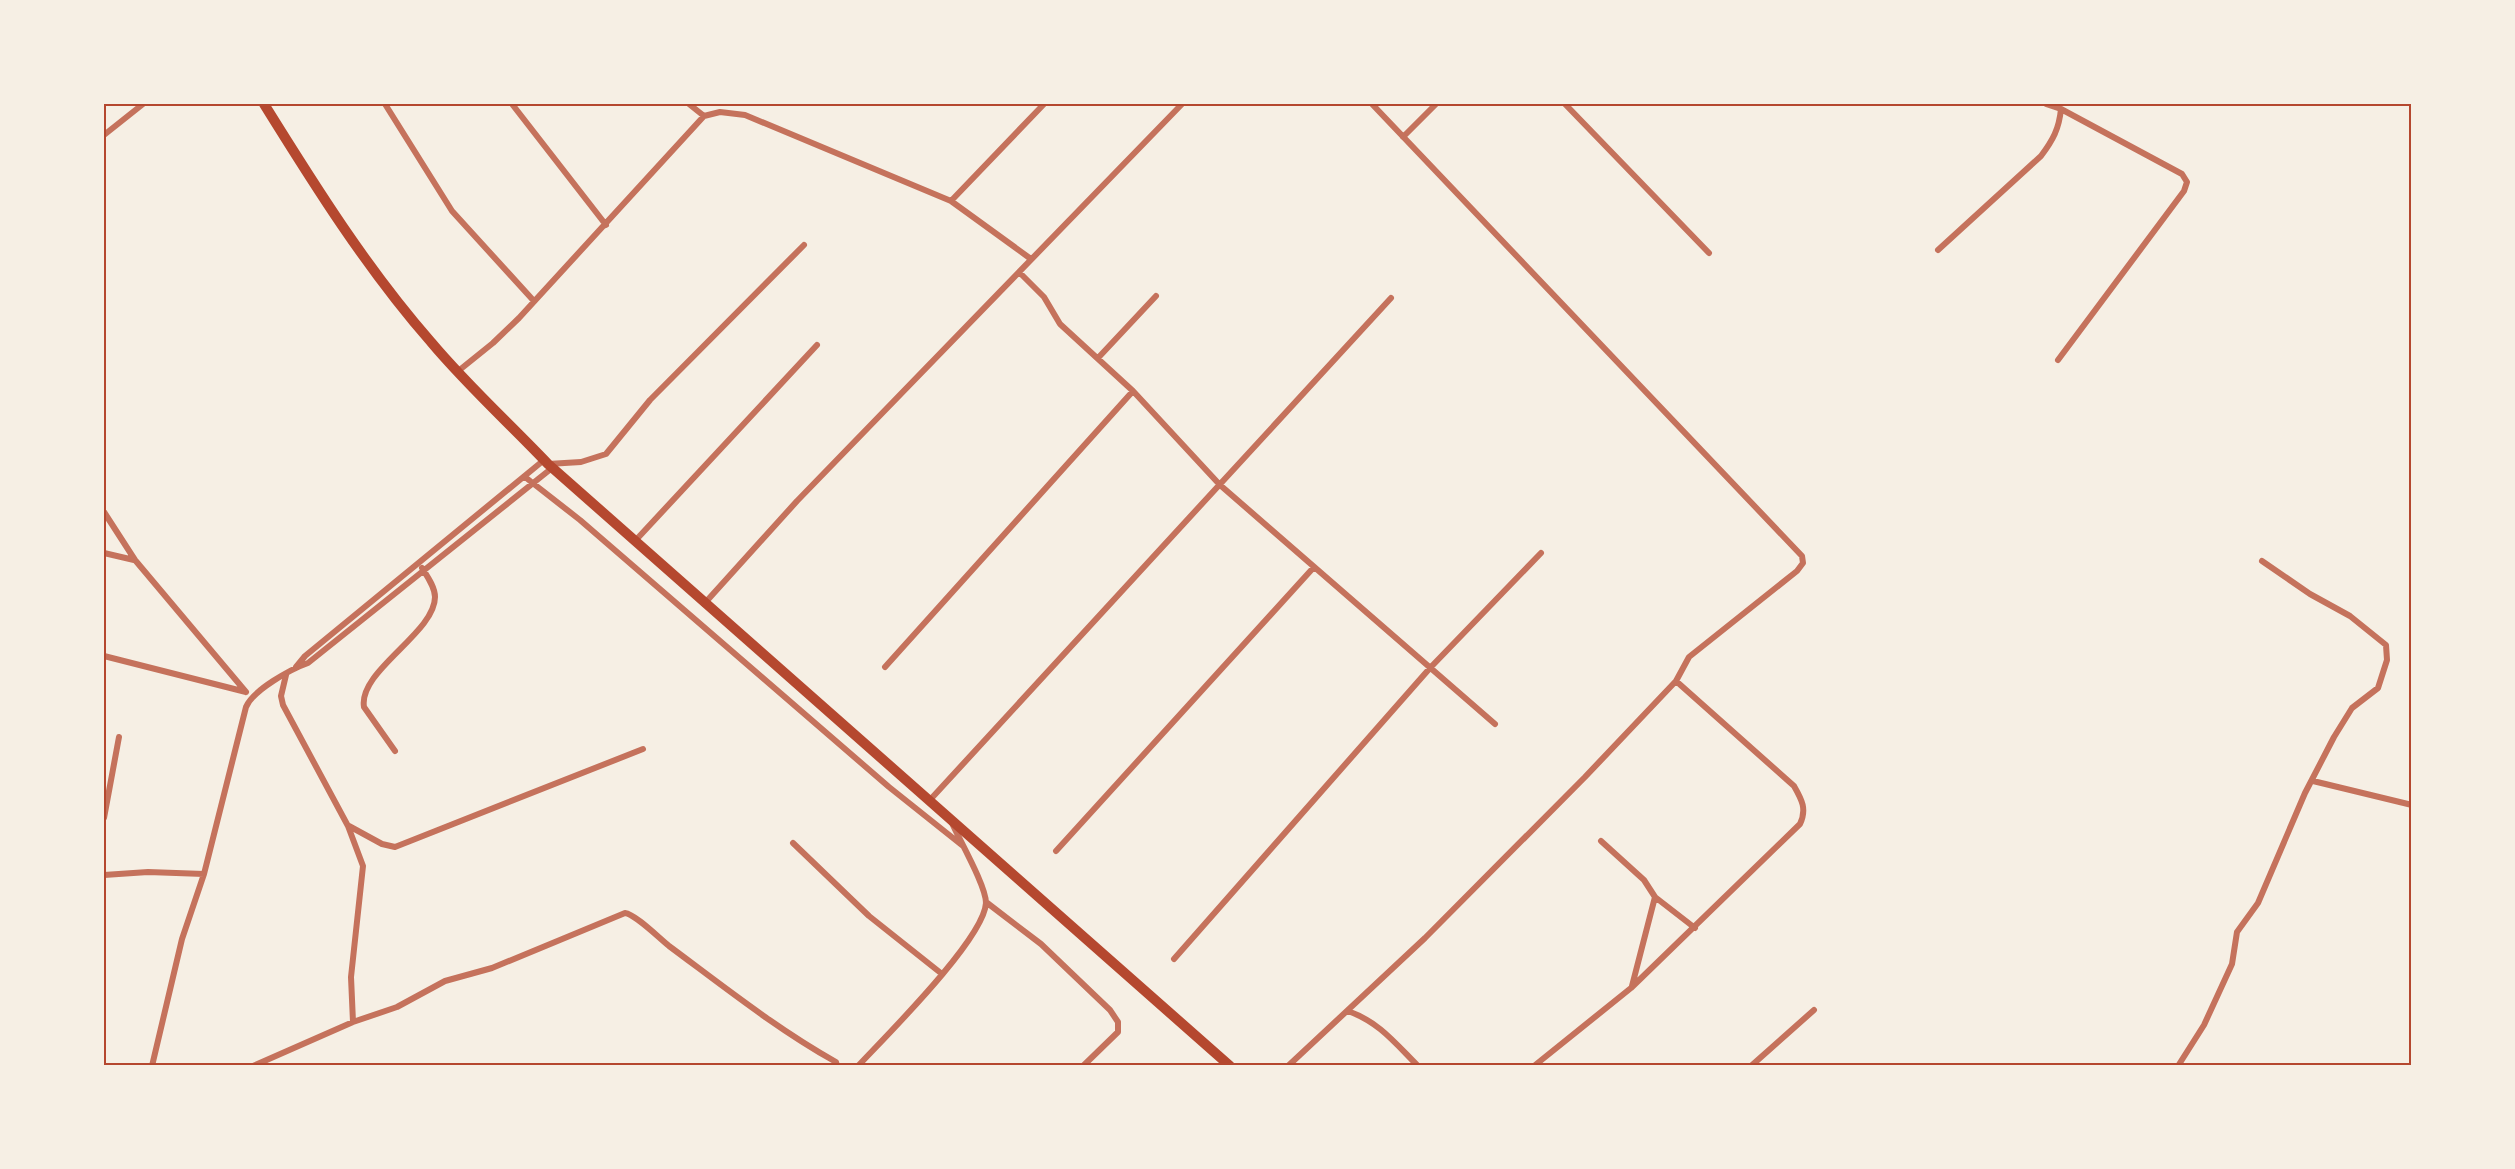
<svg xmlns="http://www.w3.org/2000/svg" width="2515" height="1169" font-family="'Roboto Condensed',sans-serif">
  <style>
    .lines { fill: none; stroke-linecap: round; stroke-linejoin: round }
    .minor { stroke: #c5725c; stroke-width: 6 }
    .primary { stroke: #b5482f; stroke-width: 10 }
    .neatline { fill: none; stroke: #b5482f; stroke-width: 2 }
  </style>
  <rect width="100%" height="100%" fill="#f6efe4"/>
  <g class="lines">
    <path class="minor" d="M385 104 452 211 533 300
      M512 104 606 225
      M689 104 704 116
      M1565 104 1709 253
      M2046 104 2061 109 2182 174 2187 182 2184 191 2058 360
      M104 135 143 104
      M1403 137 1436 104
      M951 201 1044 104
      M1938 250 2041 156C2053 140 2059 129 2061 109
      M1019 272 1044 297 1060 324 1133 391 1220 485 1495 724
      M1098 358 1156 296
      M457 372 493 343 519 318 704 116 720 112 745 115 951 201 1031 259
      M548 464 581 462 606 454 650 400 804 245
      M525 477 580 520 889 787 963 846
      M104 512 135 560 246 692
      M635 541 817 345
      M104 553 134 560
      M704 604 797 501 1182 104
      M104 656 246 692
      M296 667 305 656 544 460
      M885 667 1133 391
      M286 675 281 696 283 705 348 826 363 866 351 977 353 1022
      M395 751 364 707C358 671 435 633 435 597 435 587 427 576 422 568
      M2313 781 2412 805
      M929 801 1391 298
      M104 818 119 737
      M349 826 382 844 395 847 643 749
      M1601 841 1644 880 1655 897 1695 928
      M793 843 869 916 942 974
      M1056 851 1314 567
      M104 875 148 872 204 874
      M986 902 1041 944 1110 1010 1118 1022V1032L1083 1066
      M1174 959 1430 668 1541 553
      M1632 986 1655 897
      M1348 1011C1379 1022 1395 1043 1418 1066
      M152 1066 182 939 204 874 246 707C253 690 291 669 308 663L552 468
      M253 1066 353 1022 397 1007 445 981 492 968 625 913C635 914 659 938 669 946 723 986 777 1029 836 1062L837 1066
      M858 1066C886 1036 984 939 986 903 986 886 960 841 952 823
      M1288 1066 1425 938 1585 777 1676 681 1689 657 1797 571 1803 563 1802 556 1372 104
      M1534 1066 1631 988 1800 824C1807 809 1802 800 1794 786L1676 681
      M1751 1066 1814 1010
      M2178 1066 2204 1025 2232 964 2237 932 2258 903 2305 793 2334 737 2352 708 2378 688 2387 660 2386 645 2350 616 2310 594 2262 561"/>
    <path class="primary" d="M264 104C315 186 367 269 431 342 467 385 509 423 548 464L1230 1066"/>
  </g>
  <rect width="2515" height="1169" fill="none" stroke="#f6efe4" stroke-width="210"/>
  <rect x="105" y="105" width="2305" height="959" class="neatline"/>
</svg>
